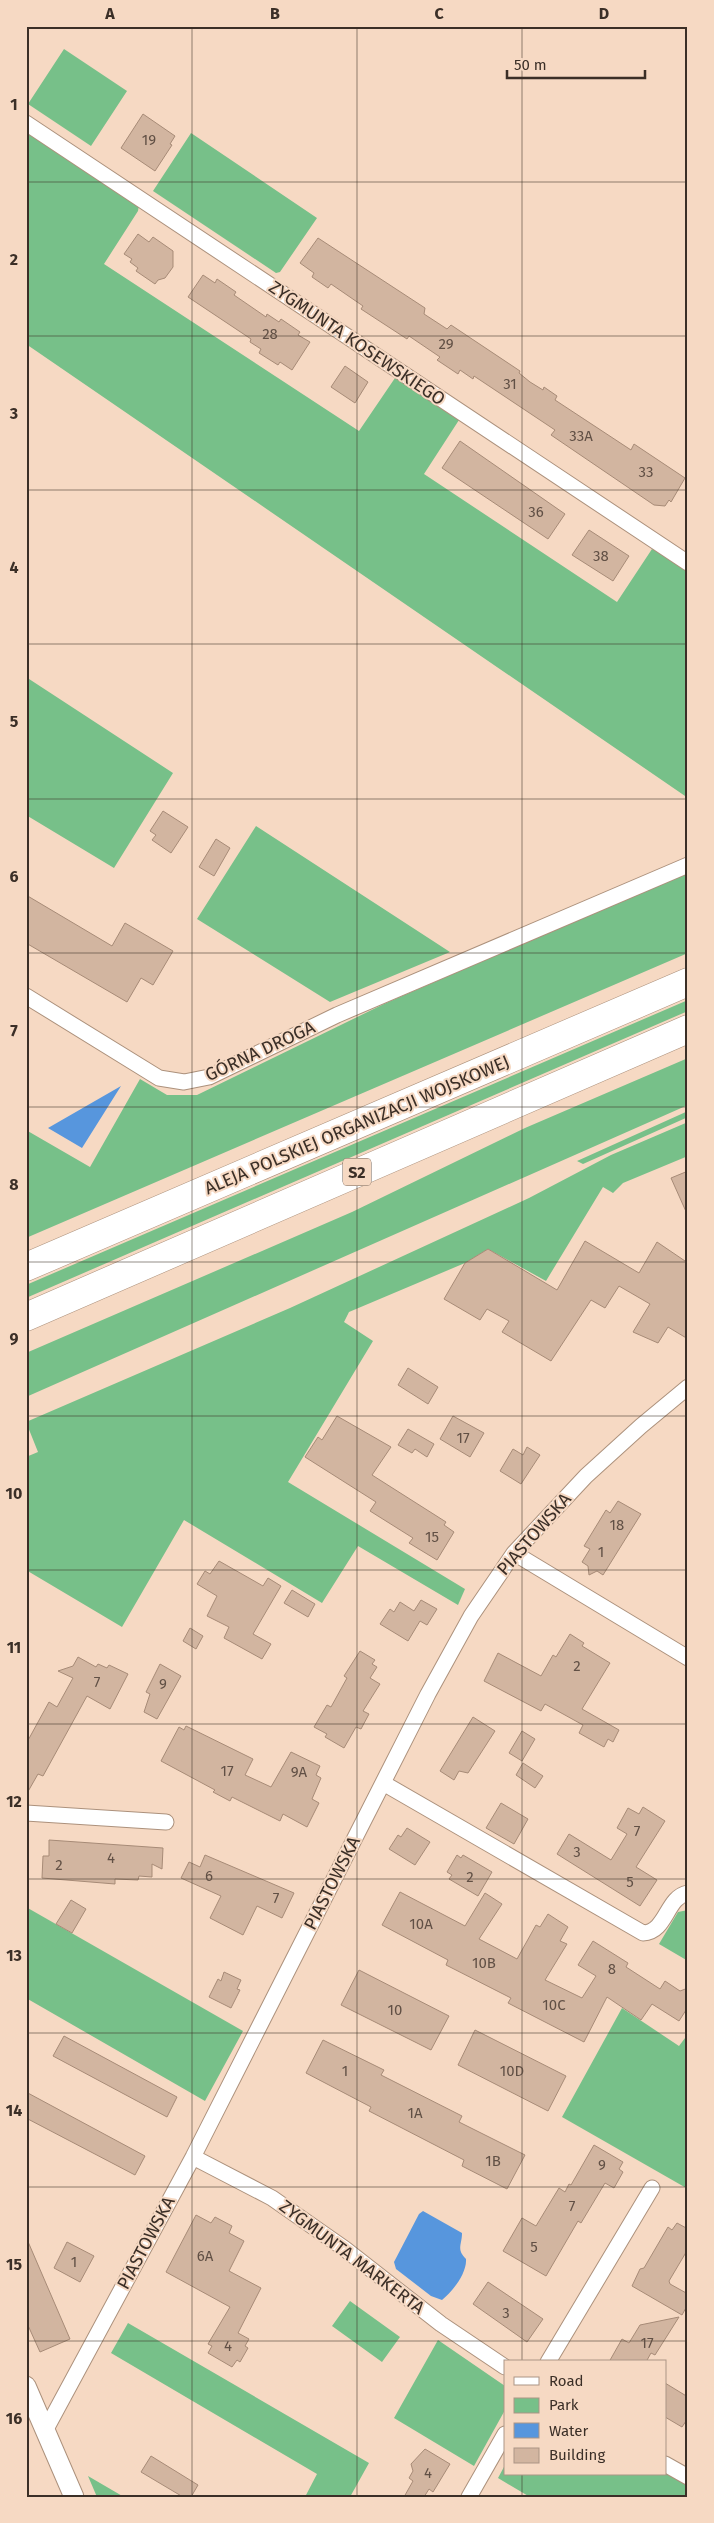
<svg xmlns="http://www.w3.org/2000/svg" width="714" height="2523" font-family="'Fira Sans',sans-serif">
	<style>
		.green { fill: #77c089 }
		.water { fill: #5796dd }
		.building { fill: #d2b5a0; stroke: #a78b77 }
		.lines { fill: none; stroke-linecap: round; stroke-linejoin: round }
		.minor-casing { stroke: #ac917c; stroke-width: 17 }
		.tertiary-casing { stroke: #ac917c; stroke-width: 21 }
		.motorway-casing { stroke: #ac917c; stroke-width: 29 }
		.minor { stroke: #fff; stroke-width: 15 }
		.tertiary { stroke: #fff; stroke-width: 19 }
		.motorway { stroke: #fff; stroke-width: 28 }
		.grid { fill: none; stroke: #3b2f27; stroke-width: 1; stroke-opacity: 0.55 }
		.labels { text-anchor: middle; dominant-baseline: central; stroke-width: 4; stroke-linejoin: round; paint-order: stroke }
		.number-label { font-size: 15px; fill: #615045 }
		.shield { fill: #f6d9c3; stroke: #736256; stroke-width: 1 }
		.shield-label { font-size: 16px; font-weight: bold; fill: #3b2f27 }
		.street-label { font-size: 18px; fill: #3b2f27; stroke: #f6d9c3 }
		.neatline { fill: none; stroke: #3b2f27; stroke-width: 2 }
		.grid-label { font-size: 16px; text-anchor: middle; font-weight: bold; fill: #3b2f27 }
	</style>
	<rect width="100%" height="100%" fill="#f6d9c3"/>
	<path class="green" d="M64,49L127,91L91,146L28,104Z
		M26,131L139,205L138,211L104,264L359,431L395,378L459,420L424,474L617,602L652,549L673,558L688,569V798L26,344Z
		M191,133L317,218L280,272L276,273L153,191Z
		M26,677L173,773L114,868L26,815Z
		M256,826L450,952L330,1002L197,919Z
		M688,872V953L26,1238V1130L90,1167L140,1079L167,1095H197L386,1003Z
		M688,1000V1011L26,1298V1285Z
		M688,1058V1105L26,1397V1353L352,1212L525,1128Z
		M688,1111V1117L583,1164L577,1161Z
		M688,1122V1156L623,1183L613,1193L603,1187L546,1281L488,1249L465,1263L349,1312L344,1322L373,1341L288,1482L465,1589L458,1605L358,1546L322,1603L184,1520L122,1627L26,1570V1457L38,1452L26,1422L290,1308L529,1198L611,1155Z
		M26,1907L243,2031L205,2101L26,1998Z
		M688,1910V1961L659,1944L678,1912Z
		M622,2008L679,2046L688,2034V2189L562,2117Z
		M350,2301L400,2337L382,2362L332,2326Z
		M128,2323L369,2463L350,2497H305L317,2474L111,2353Z
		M438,2340L505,2386V2410L474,2466L394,2418Z
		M505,2465V2474H665V2469L688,2483V2497H530L498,2478Z
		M88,2476L124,2497H97Z"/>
	<path class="water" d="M121,1086L82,1148L48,1128Z
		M423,2211L462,2233C462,2245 456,2249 466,2259C467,2273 453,2291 442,2300L431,2296L396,2269L394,2262L419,2214Z"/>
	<path class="building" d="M143,114L175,136L170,144L172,145L155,171L121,148Z
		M138,234L149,242L153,237L173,251V267L165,278L158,280L155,284L136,271L138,268L130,262L132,259L124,254Z
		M318,238L425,308L424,314L447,329L451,325L520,371L519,373L530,382L543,390L544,387L557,396L555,400L631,450L634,444L685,478L671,502L669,500L665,506L654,505L551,435L555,430L474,376L473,379L460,370L458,374L437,360L440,357L409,336L407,339L361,309L363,306L331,284L328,288L312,277L314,273L300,263Z
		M203,275L215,283L217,279L236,292L234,295L266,317L267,314L279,322L281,319L300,332L298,335L310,342L292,370L280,362L278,365L259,353L261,349L250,342L251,339L188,297Z
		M345,366L368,382L355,403L331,387Z
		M460,441L565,514L548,539L442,468Z
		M589,530L629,556L613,581L572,555Z
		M163,811L188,827L171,853L152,840L156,835L150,831Z
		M216,839L230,848L214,876L199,867Z
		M26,895L112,946L125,923L173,951L153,985L141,978L127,1002L26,943Z
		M688,1171V1216L671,1178Z
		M585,1241L639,1273L657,1242L688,1263V1339L668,1327L658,1343L633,1332L650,1304L619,1286L605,1308L591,1300L551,1361L502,1332L509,1321L487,1309L480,1320L444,1299L465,1263L488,1249L557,1290Z
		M408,1368L438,1387L428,1404L398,1385Z
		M337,1416L391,1447L372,1475L446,1522L444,1525L454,1532L437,1560L409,1543L413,1538L370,1511L376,1502L305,1457L318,1437L322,1440Z
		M453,1416L484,1433L470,1457L440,1439Z
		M408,1429L434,1444L427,1457L415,1449L412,1453L398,1445Z
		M527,1447L540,1455L521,1484L500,1471L513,1449L523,1455Z
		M618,1501L641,1514L603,1575L597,1571L589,1575L588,1566L582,1562L590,1549L584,1546L606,1510L610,1513Z
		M219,1561L263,1586L268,1578L281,1586L253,1634L271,1644L262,1659L224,1638L229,1627L207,1616L217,1596L197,1584L205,1571L210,1574Z
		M292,1590L315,1604L308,1617L284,1603Z
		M421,1600L437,1609L427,1625L420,1621L408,1641L380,1624L390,1609L394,1612L400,1602L414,1611Z
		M190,1628L203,1636L196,1649L183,1641Z
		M570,1634L584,1643L582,1646L610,1663L582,1709L619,1730L613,1742L608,1739L604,1747L579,1733L583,1725L545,1704L541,1711L484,1681L498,1653L541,1676L553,1655L556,1657Z
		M360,1651L375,1660L372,1664L377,1667L370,1678L380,1684L363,1711L369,1714L361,1729L356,1727L344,1748L325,1737L327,1734L314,1727L327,1705L331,1707L347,1678L344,1676Z
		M78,1657L96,1667L98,1664L107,1668L109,1665L128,1674L110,1709L87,1696L43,1776L38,1774L26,1795V1744L49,1702L57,1707L73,1678L58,1671L73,1666Z
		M160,1664L181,1676L157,1719L144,1712L150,1694L146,1692Z
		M473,1717L495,1731L468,1773L459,1771L454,1780L440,1771Z
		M186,1726L253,1759L245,1775L271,1787L291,1752L320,1766L316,1775L321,1778L312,1799L319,1803L307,1827L283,1814L280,1821L232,1797L230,1801L213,1792L215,1790L161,1761L179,1727L184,1730Z
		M522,1731L535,1739L522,1761L509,1753Z
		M523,1763L543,1776L535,1788L516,1775Z
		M501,1803L528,1819L514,1844L486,1828Z
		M643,1807L665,1821L636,1867L657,1880L640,1906L557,1854L569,1834L611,1860L627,1834L617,1828L628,1808L639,1814Z
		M407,1828L430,1842L415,1865L389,1849L398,1835L401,1837Z
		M49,1840L163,1848L162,1869L152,1864V1877L139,1876L138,1880L115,1879V1884L42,1878L43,1856H49Z
		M205,1855L294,1893L282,1918L257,1906L243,1935L210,1918L221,1896L181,1878L189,1862L200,1867Z
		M457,1855L461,1858L463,1855L492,1872L478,1896L449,1879L452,1875L447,1872Z
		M400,1892L465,1926L485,1893L502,1904L479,1939L517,1959L536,1925L540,1927L548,1914L568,1927L560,1941L567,1944L545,1980L582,1998L596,1976L578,1965L593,1941L628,1963L626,1967L660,1989L665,1981L680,1991L688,1988V2007L679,2021L652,2004L641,2020L607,1997L584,2042L508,2003L511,1998L446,1965L448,1960L382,1925Z
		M71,1900L86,1909L72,1933L56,1924Z
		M359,1970L449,2016L431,2050L341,2005Z
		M224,1972L241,1980L237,1989L240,1990L231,2008L209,1997L218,1979L221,1981Z
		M475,2030L566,2076L548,2111L458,2065Z
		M64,2036L177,2097L167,2117L53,2056Z
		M323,2040L384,2070L381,2075L462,2116L459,2122L525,2155L507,2189L462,2166L464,2160L369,2111L371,2107L306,2073Z
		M26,2092L145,2156L135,2175L26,2118Z
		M594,2145L623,2162L619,2169L623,2172L614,2188L605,2183L581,2223L578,2221L546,2276L503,2251L522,2218L536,2226L559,2188L565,2192L569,2184L571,2185Z
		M196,2215L211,2223L215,2217L232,2226L229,2233L244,2241L229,2271L261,2288L238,2333L249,2339L245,2346L248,2348L240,2362L237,2360L232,2367L208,2353L212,2346L208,2344L230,2307L166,2272Z
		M677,2223L688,2229V2249L669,2281L670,2284L688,2294V2304L682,2315L632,2286L640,2269L644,2268L668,2227L672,2230Z
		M26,2237L70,2339L40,2352L26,2321Z
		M67,2242L94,2256L80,2282L54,2268Z
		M488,2282L543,2319L527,2342L473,2304Z
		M679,2317L655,2355L651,2353L646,2362H609L622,2339L629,2343L640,2325Z
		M665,2383L688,2397V2418L682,2427L665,2417Z
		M425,2449L450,2464L433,2492L429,2489L424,2497H404L413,2481L409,2478L413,2471L411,2464Z
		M151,2456L198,2485L191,2497H183L141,2472Z"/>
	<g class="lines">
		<defs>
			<path id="minor" d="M26,123L688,563
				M26,996L159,1078L184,1082L209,1077L337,1015L688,865
				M514,1553L688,1658
				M383,1783L643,1933C667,1932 666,1897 688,1893
				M26,1813L166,1822
				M193,2157L272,2198L345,2249L441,2324L505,2367
				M548,2362L652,2188
				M45,2431L193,2157L428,1694L471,1616L514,1553L586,1476L641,1426L688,1387
				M665,2464L688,2477
				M469,2497L505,2434"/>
			<path id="tertiary" d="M26,2386L74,2497"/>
			<path id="motorway" d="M26,1267L688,982
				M26,1317L688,1029"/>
		</defs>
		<use href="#minor" class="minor-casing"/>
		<use href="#tertiary" class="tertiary-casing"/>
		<use href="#motorway" class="motorway-casing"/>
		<use href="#minor" class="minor"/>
		<use href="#tertiary" class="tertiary"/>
		<use href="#motorway" class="motorway"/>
	</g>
	<path class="grid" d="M192,26V2497M357,26V2497M522,26V2362M26,182H688M26,336H688M26,490H688M26,644H688M26,799H688M26,953H688M26,1107H688M26,1262H688M26,1416H688M26,1570H688M26,1724H688M26,1879H688M26,2033H688M26,2187H688M26,2341H688M522,2474V2497"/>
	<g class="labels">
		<g class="number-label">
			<text x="149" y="140">19</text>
			<text x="270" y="334">28</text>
			<text x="446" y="344">29</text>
			<text x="510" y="384">31</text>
			<text x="581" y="436">33A</text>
			<text x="646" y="472">33</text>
			<text x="536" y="512">36</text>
			<text x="601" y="556">38</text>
			<text x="463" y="1438">17</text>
			<text x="617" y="1525">18</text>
			<text x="432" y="1537">15</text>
			<text x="601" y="1552">1</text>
			<text x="577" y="1666">2</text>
			<text x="97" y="1682">7</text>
			<text x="163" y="1684">9</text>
			<text x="227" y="1771">17</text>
			<text x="299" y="1772">9A</text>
			<text x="637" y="1831">7</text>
			<text x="577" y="1852">3</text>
			<text x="111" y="1858">4</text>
			<text x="59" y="1865">2</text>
			<text x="209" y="1876">6</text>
			<text x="470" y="1877">2</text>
			<text x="630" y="1882">5</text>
			<text x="276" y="1898">7</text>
			<text x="421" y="1924">10A</text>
			<text x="484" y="1963">10B</text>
			<text x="612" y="1969">8</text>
			<text x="554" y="2005">10C</text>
			<text x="395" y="2010">10</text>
			<text x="345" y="2071">1</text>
			<text x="512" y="2071">10D</text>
			<text x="415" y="2113">1A</text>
			<text x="493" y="2161">1B</text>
			<text x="602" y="2165">9</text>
			<text x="572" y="2206">7</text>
			<text x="534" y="2247">5</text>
			<text x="205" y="2256">6A</text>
			<text x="74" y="2262">1</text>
			<text x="506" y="2313">3</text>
			<text x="647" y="2343">17</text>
			<text x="228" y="2346">4</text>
			<text x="428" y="2473">4</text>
		</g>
		<rect class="shield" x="343" y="1158.5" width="28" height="27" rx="4"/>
		<g class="shield-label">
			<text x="357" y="1172">S2</text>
		</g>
		<g class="street-label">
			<text transform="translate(357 343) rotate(34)">ZYGMUNTA KOSEWSKIEGO</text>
			<text transform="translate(260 1051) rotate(-25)">GÓRNA DROGA</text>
			<text transform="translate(357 1125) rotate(-23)">ALEJA POLSKIEJ ORGANIZACJI WOJSKOWEJ</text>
			<text transform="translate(534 1534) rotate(-49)">PIASTOWSKA</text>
			<text transform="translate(332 1883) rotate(-63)">PIASTOWSKA</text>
			<text transform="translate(146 2243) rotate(-62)">PIASTOWSKA</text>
			<text transform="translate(352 2257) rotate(37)">ZYGMUNTA MARKERTA</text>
		</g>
	</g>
	<rect width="714" height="2523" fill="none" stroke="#f6d9c3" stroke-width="55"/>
	<rect x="504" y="2360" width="162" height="115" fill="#f6d9c3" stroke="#ab9585"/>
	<rect x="514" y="2377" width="25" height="8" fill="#ffffff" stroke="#ab9585"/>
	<text x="549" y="2386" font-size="15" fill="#3b2f27">Road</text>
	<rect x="514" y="2398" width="25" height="15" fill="#77c089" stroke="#ab9585"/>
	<text x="549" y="2410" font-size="15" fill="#3b2f27">Park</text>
	<rect x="514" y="2423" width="25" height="15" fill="#5796dd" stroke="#ab9585"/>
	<text x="549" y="2436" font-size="15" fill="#3b2f27">Water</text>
	<rect x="514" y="2448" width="25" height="15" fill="#d2b5a0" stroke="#ab9585"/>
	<text x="549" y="2460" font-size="15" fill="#3b2f27">Building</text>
	<path d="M507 70v8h138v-8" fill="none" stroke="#3b2f27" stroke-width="2.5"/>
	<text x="514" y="70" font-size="15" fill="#3b2f27" stroke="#f6d9c3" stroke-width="4" paint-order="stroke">50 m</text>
	<rect x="28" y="28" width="658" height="2468" class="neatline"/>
	<g class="grid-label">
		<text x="110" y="19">A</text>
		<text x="275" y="19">B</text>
		<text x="439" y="19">C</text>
		<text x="604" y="19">D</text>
		<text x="14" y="110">1</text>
		<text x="14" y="265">2</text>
		<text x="14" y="419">3</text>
		<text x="14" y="573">4</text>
		<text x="14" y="727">5</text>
		<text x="14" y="882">6</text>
		<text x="14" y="1036">7</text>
		<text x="14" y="1190">8</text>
		<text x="14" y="1344">9</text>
		<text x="14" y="1499">10</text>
		<text x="14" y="1653">11</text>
		<text x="14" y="1807">12</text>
		<text x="14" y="1961">13</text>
		<text x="14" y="2116">14</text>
		<text x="14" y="2270">15</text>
		<text x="14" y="2424">16</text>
	</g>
</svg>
